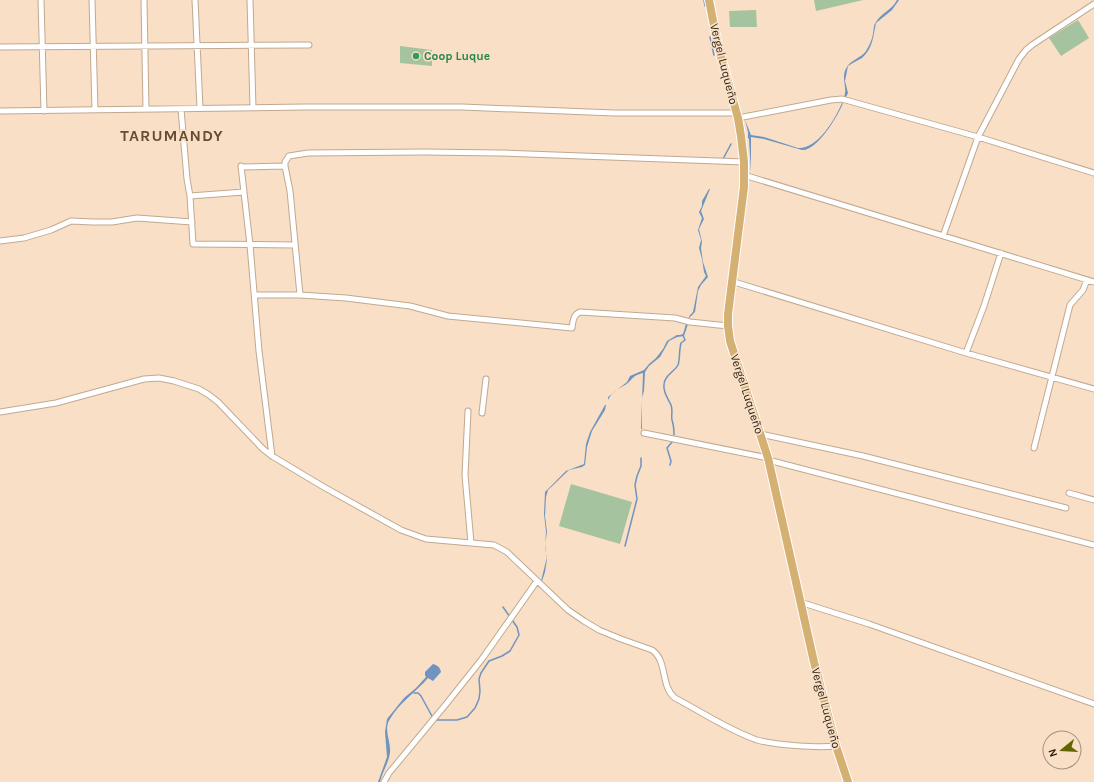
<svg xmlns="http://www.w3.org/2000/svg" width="1094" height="782" font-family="Karla,sans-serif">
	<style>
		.green { fill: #a5c39e }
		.water { fill: #6f94bf }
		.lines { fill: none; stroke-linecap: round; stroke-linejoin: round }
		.stream { stroke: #6f94bf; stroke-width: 1.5 }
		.street-casing { stroke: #c1a990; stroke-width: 7 }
		.primary-casing { stroke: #fff; stroke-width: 10 }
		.street { stroke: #fff; stroke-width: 5 }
		.primary { stroke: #d4b072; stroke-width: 8 }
		.leisure-dot { fill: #2e9e5b; stroke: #f8dfc5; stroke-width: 1.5 }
		.labels { text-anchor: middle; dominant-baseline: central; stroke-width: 3.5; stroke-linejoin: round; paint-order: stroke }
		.leisure-label { font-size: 12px; font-weight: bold; fill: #27864d; stroke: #f8dfc5; text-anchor: start }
		.street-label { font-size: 12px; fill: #261d13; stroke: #f8dfc5 }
		.district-label { font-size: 16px; font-weight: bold; letter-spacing: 1px; fill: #624e36; stroke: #f8dfc5 }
	</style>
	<rect width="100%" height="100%" fill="#f8dfc5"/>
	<path class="green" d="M814,0H863L816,11Z
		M756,10L757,27H730L729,11Z
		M1078,20L1089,38L1061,56L1049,38Z
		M400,46L432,50V66L400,63Z
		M571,484L632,502L620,544L559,526Z"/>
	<path class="water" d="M897,0H899L892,10L876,23C873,37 873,48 862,58C857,61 852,63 848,66L845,81L848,93L846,97H844C848,87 840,77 847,67C851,60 861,58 866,51C869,46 872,40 873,34C874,30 873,26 876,22C881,13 892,10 897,0Z
		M842,103H843C838,116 817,151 802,150L764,139L751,137V172L749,139L748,138V132L745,120L751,135L764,137L798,148C818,149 835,119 842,103Z
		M709,189H710L701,211L704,219L699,229L702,242L701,248L703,262L708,277L701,285L698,291L695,312L688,319L690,315L693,312L698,287L706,276L704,272L702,259L699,248L701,240L698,230L702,218L699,212L702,206V201Z
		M686,324H688L684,336L677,337L669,341L660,357L649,366L645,372L644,391L642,398V429H641L643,373C631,376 634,379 625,385C618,389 612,392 608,400V397L627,382L630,376L644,370L649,364L656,358L663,349L667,341L677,335H680L683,334Z
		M605,405H606L605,410L592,431L587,447L585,465L582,467L569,470L548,490L546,497L545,516L547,532L545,545L547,559L545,572L542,581H541L547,557L545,548L546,532L544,514L545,492L566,471L584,464L586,444L590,432Z
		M433,664C437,665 440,667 441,672L433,681L428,678C416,692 399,703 390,719C383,729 391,741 390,752C389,763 382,772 380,782H378L387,757L385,732L387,719L404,698L416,688L426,677L425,675V672Z"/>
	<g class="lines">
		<path class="stream" d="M704,0L705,6
			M710,37L714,55
			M723,159L731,144
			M674,435C674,429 674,426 672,420C671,416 673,410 671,405C668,398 663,393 664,385C664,376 674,372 678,365C680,360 679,350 681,343L685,340L683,335
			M670,465L671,461L667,448L672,442
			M625,546L637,499L635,485L637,476L641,466V458
			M503,607L510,617
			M414,693H418L421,696L433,718L437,720H457L467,717L475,708L479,699L480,691L479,679L481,673L489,661L502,656L510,651L519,635L517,627L512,620"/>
		<defs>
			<path id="street" d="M41,0L44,111
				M92,0L95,110
				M144,0L146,109
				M195,0L200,108
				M250,0L253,108
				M0,47L309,45
				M181,109L187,179L190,196L193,244L295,245
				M0,111L305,107H462L614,113H736
				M738,118L831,100L842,99L978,137L1094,173
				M241,166L250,245L259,351L272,456
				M241,167L285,166
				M744,175L1094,282
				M190,196L244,192
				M943,236L978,137L1019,59L1026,50L1032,45L1094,4
				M0,241L24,238L51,230L71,221L93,222H112L137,218L192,222
				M731,281L966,353L1094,389
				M255,295H300L346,298L410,306L448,316L572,328C573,321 573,315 580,312L675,318L690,322L728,326
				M300,295L290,191L285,166V162L289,156L308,153L424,152L500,153L744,162
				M966,353L984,306L1001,253
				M468,411L465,475L471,543
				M0,412L56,403L144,379L159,378L174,381L199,389L209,395L218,402L263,449L272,456L322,486L401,530L426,539L494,545L507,552L568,610L584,621L599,630L621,639L652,650C668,661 660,686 675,698C702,712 728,730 757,740C775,745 817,748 836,746
				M482,413L486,379
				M644,433L768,458L772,461L1094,545
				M760,434L863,456L1066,508
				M1034,448L1070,305L1083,290L1087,280
				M1069,493L1094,500
				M800,602L869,624L1094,704
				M384,782L389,773L447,703L482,659L537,581"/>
			<path id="primary" d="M709,0L718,46L738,118L741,136L744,162V187L728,314V326L730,341L768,458L814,662L836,746L848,782"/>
		</defs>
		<use href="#street" class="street-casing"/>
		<use href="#primary" class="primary-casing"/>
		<use href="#street" class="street"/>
		<use href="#primary" class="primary"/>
	</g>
	<circle class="leisure-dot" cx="416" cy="56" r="4"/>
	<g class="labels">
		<g class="leisure-label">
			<text x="424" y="56">Coop Luque</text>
		</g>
		<g class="street-label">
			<text transform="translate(724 64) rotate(76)">Vergel Luqueño</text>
			<text transform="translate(747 394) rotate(72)">Vergel Luqueño</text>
			<text transform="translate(826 708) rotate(75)">Vergel Luqueño</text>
		</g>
		<g class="district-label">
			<text x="172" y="135">TARUMANDY</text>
		</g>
	</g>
	<g transform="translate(1062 750) rotate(252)"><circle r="19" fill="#f8dfc5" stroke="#a4917e"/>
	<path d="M0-3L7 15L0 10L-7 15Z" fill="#606603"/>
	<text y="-6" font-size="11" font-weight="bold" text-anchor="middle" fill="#261d13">N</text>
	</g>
</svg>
